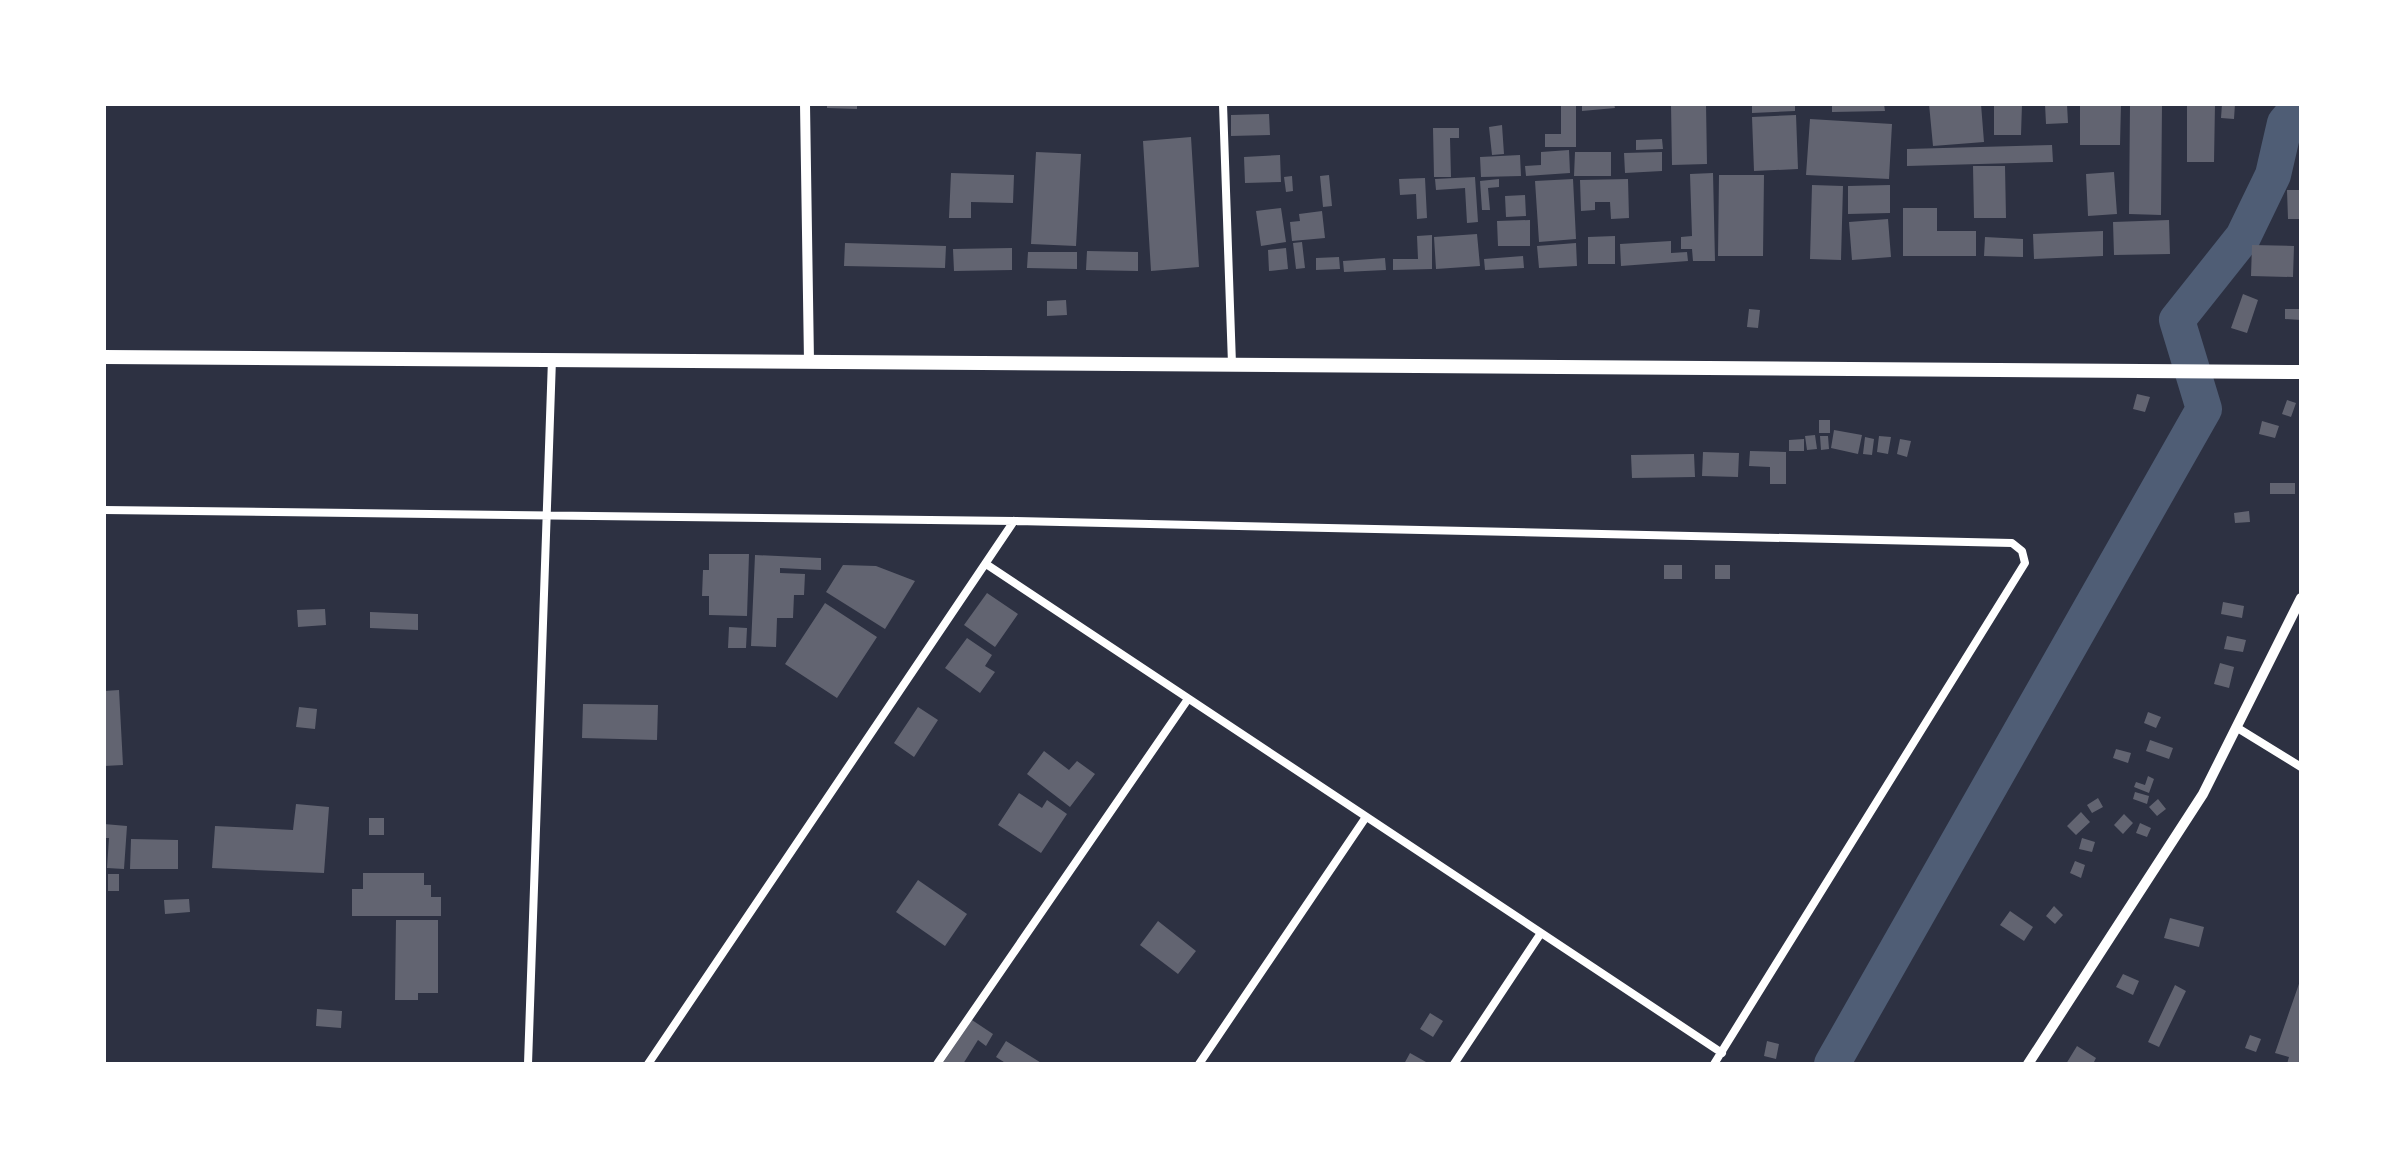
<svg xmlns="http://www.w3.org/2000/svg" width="2405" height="1168" font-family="'Nunito Sans',sans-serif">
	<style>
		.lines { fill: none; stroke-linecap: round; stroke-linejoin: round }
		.river { stroke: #4f5d75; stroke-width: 36 }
		.building { fill: #626471 }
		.minor { stroke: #fff; stroke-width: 8 }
		.tertiary { stroke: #fff; stroke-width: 10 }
		.trunk { stroke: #fff; stroke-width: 14 }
	</style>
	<rect width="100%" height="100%" fill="#2d3142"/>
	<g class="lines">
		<path class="river" d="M1832,1064L2204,409L2177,320L2243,237L2273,175L2285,123L2301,104"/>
	</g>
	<path class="building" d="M827,104H857V109L827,108Z
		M1561,104H1576V147H1545V134H1561Z
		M1582,104H1614L1615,108L1582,111Z
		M1671,104H1706L1707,164L1672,165Z
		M1752,104H1795V111L1752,113Z
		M1832,104H1884L1885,111L1832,112Z
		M1929,104H1981L1984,142L1933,146Z
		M1994,104H2022L2021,135H1994Z
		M2045,104H2067L2068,123L2046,124Z
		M2080,104H2121L2120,145H2080Z
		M2130,104H2162L2161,215L2129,214Z
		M2187,104H2215L2214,162H2187Z
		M2222,104H2235L2234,119L2221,118Z
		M1269,114L1270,135L1231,136V115Z
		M1796,115L1798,169L1754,171L1752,117Z
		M1810,119L1892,124L1889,179L1806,175Z
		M1502,125L1504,154L1492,155L1489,127Z
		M1433,128H1459V138H1450L1451,177H1434Z
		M1191,137L1199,267L1151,271L1143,141Z
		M1662,139L1663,149L1636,150V140Z
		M2052,145L2053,162L1907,166V149Z
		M1569,150L1570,173L1526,176L1525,166L1541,165V152Z
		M1036,152L1081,154L1076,246L1031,244Z
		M1575,152H1611V176H1574Z
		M1662,152V171L1625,173L1624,153Z
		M1280,155L1281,182L1245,183L1244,157Z
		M1520,155L1521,176L1481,177L1480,157Z
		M1973,166H2005L2006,218H1974Z
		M2114,172L2117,214L2088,216L2086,174Z
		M951,173L1014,175L1013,203L971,202V218H949Z
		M1713,173L1715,261H1693L1692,249H1681V237L1692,236L1690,174Z
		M1329,175L1332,206L1323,207L1320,176Z
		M1719,175H1764L1763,256H1718Z
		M1292,176L1293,191L1286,192L1284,177Z
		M1475,177L1478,222L1467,223L1465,188L1436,190L1435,179Z
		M1425,178L1427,218L1417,219L1416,194L1400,195L1399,179Z
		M1499,179V187L1488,188L1490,210H1482L1480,181Z
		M1573,179L1576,239L1539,242L1535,181Z
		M1628,179L1629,218L1611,219L1610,202H1595V210L1581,211L1580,180Z
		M1812,185L1843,186L1841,260L1810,259Z
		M1890,185V213L1848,214V186Z
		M2287,190H2301V219H2288Z
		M1525,195L1526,216L1506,217L1505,196Z
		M1281,208L1286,242L1261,246L1256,211Z
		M1903,208H1937V231H1976V256H1903Z
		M1322,211L1325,238L1292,241L1290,222L1300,221L1299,214Z
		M1888,219L1891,257L1852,260L1849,222Z
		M1530,220V246H1498L1497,221Z
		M2169,220L2170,254L2114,255L2113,222Z
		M2103,231V256L2034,259L2033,234Z
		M1477,234L1480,266L1436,269L1434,237Z
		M1432,235V269L1393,270V259H1418L1417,236Z
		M1615,236V264H1588V237Z
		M1985,237L2023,239V257L1984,256Z
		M1671,241V253L1687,252L1688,261L1621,266L1620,244Z
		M1302,242L1305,268L1296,269L1293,243Z
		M845,243L946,246L945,268L844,266Z
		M1576,243L1577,266L1539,268L1537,246Z
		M2252,245L2294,246L2293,277L2251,276Z
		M1012,248V270L954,271L953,249Z
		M1286,248L1288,269L1269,271L1268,250Z
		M1087,251L1138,252V271L1086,270Z
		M1028,252H1077V269L1027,268Z
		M1523,256L1524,268L1485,270L1484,259Z
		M1339,257L1340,269L1316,270V258Z
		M1385,258L1386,270L1344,272L1343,261Z
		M2243,294L2258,300L2247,333L2231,328Z
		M1066,300L1067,315L1047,316V301Z
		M1749,309L1760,310L1758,328L1747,327Z
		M2285,309H2301V320L2285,319Z
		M2137,394L2150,397L2145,412L2133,409Z
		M2287,400L2296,403L2291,417L2282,414Z
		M1819,420H1830V433H1819Z
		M2262,421L2279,426L2275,438L2259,434Z
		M1834,430L1862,435L1858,454L1831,448Z
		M1815,435L1817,449L1807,450L1805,436Z
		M1820,436H1828L1829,449L1821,450Z
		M1879,436L1891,437L1888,454L1877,452Z
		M1865,437L1874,439L1872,455L1863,454Z
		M1804,439V451H1789V440Z
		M1900,439L1911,441L1907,457L1897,454Z
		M1750,451L1786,452V484H1770V467L1749,466Z
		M1703,452L1739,453L1738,477L1702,476Z
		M1694,454L1695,477L1632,478L1631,455Z
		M2270,483H2295V494H2270Z
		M2249,511L2250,522L2235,523L2234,513Z
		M709,554H749L747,616L709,615V596H702L703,570H709Z
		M755,555L821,558V570L780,568V573L805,574L804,595H794L793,618H777L776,647L751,646Z
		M843,565L876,566L915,581L885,629L826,592Z
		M1664,565H1682V579H1664Z
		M1715,565H1730V579H1715Z
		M987,593L1018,614L995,647L964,625Z
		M2223,602L2244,606L2242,618L2221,614Z
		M825,603L877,637L837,698L785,664Z
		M325,609L326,625L298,627L297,610Z
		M370,612L418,614V630L370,628Z
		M729,627L747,628L746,648H728Z
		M2227,636L2246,640L2243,652L2224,649Z
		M967,638L992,655L985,666L995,672L980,693L945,668Z
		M2220,663L2234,667L2229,688L2214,684Z
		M119,690L123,765L104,766V691Z
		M583,704L658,705L657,740L582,738Z
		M299,707L317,709L315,729L296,727Z
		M918,707L938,720L914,757L894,743Z
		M2148,712L2161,717L2156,728L2144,723Z
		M2150,740L2173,748L2169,759L2146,751Z
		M2116,749L2131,753L2128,763L2113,758Z
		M1044,751L1069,770L1077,761L1095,774L1070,807L1027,774Z
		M2148,776L2154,779L2149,793L2134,787L2136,782L2145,785Z
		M2135,792L2149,796L2147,804L2133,799Z
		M1019,793L1042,808L1047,800L1067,814L1041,853L998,825Z
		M2098,798L2103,807L2092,813L2087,805Z
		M2158,799L2166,809L2157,816L2149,807Z
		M296,804L329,807L324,873L212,868L215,826L293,830Z
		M2081,812L2090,822L2076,835L2067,826Z
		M2124,814L2133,823L2123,834L2114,825Z
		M369,818H384V835H369Z
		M2140,823L2151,828L2147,837L2136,833Z
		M104,824L127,826L124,869L107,868L109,838H104Z
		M2082,838L2095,842L2092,852L2079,849Z
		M131,839L178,840V869H130Z
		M2075,861L2085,865L2081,878L2070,873Z
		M363,873H424V885H431V897H441V916H352V889H363Z
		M108,874H119V891H108Z
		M918,880L967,914L945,946L896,912Z
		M189,899L190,912L165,914L164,900Z
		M2054,906L2063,915L2055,924L2046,916Z
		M2010,911L2033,927L2024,941L2000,925Z
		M2170,918L2204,927L2199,947L2164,938Z
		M396,920H438V993H418V1000H395Z
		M1158,921L1196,951L1178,974L1140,945Z
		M2123,974L2139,981L2133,995L2116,987Z
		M2301,978V1064H2287L2289,1057L2275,1053Z
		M2175,985L2186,991L2159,1047L2148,1042Z
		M317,1009L342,1011L341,1028L316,1026Z
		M1430,1013L1443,1021L1433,1037L1420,1029Z
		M972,1020L993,1034L986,1046L978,1040L963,1064H942Z
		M2250,1035L2261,1039L2256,1052L2245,1048Z
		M1006,1041L1043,1064H1007L996,1057Z
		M1767,1041L1779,1044L1776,1059L1764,1056Z
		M2077,1046L2096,1058L2093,1064H2066Z
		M1410,1053L1426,1062L1425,1064H1404Z"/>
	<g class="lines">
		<path class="minor" d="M1223,104L1232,364
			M104,510L1014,521L2012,543L2022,551L2025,563L1714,1064
			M986,564L1722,1053
			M2236,727L2301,767
			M528,1064L552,359
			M648,1064L1014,521
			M937,1064L1188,699
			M1199,1064L1366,817
			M1454,1064L1541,933"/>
		<path class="tertiary" d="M805,104L809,361
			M2028,1064L2203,794L2301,598"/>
		<path class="trunk" d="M104,357L2301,372"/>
	</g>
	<rect width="2405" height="1168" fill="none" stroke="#ffffff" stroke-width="212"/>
</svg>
